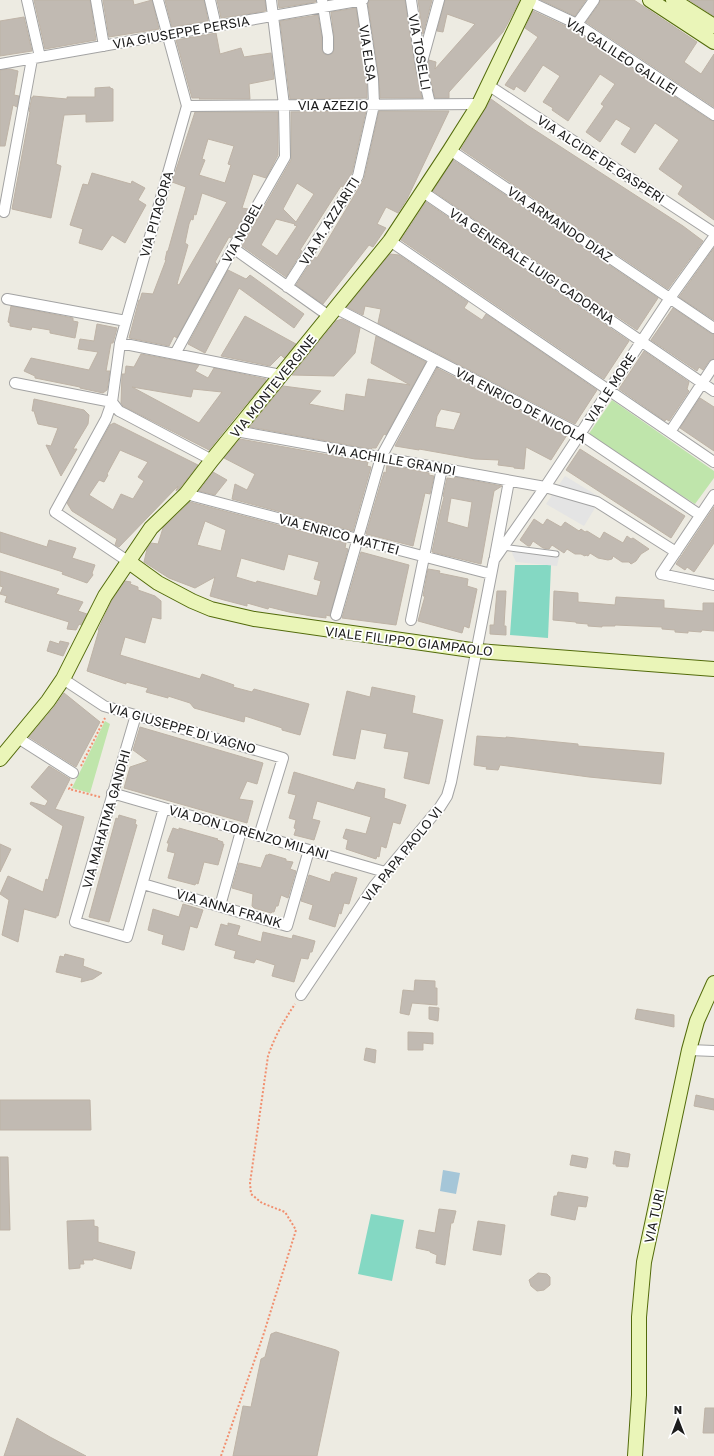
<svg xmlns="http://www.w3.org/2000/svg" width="714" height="1456" font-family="'Golos Text',sans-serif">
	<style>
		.grass { fill: #bfe5ab }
		.pitch { fill: #84d8c3 }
		.parking { fill: #e4e4e4 }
		.water { fill: #a5c6d8 }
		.building { fill: #c1bab2; stroke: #beb3a6; fill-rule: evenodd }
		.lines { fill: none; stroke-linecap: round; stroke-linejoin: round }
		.lane-casing { stroke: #a3a3a3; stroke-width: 7 }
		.street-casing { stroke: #a3a3a3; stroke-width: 12 }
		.secondary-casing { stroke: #536b0b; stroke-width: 16 }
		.path { stroke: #f18f6f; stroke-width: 2; stroke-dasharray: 2 2; stroke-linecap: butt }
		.lane { stroke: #fff; stroke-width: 5 }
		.street { stroke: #fff; stroke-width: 10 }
		.secondary { stroke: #eaf5b8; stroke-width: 14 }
		.labels { text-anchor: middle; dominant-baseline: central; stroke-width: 3.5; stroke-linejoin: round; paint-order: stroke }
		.street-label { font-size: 13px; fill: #1c1c1c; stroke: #fff }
	</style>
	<rect width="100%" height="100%" fill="#edebe2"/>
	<path class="grass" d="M612,400L714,471V478L695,504L588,435Z
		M105,721L110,724L90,793L72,788Z"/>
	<path class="pitch" d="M515,565H551L548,638L510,635Z
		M371,1214L404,1220L392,1281L358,1274Z"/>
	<path class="parking" d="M565,476L601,498L584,526L546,504Z
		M516,546L560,552L557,566L516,562L512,553Z"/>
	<path class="water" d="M443,1170L460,1173L456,1194L440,1191Z"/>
	<path class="building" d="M34,0H90L96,40L45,49Z
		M103,0H133L134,5L152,0L159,29L109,37Z
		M165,0H204L208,21L172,27Z
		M217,0H265L266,11L221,18Z
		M278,0H316V2L279,8Z
		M369,0H405L415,67L422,98H380L379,78L368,4Z
		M418,0H432L423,34Z
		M445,0H520L503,32L449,92V98H435L427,65L429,60L436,62L435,69L475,24L447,14L443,32L437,31Z
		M541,0H586L575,16Z
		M600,0H634L697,42L684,62L701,74L714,54V107L586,22L599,4Z
		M689,0H714V16Z
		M356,8L367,80V98L290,99L280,21L318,15L322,38V49L324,54L328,55L333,53L334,49V36L331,12Z
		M533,11L574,30L710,120L714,121V220L678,194L683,186L659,169L679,140L655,123L635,153L621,144L631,128L616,119L600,142L586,132L604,106L601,104L615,84L600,74L568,121L552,110L553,108L543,102L560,76L543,65L525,92L516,86L514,90L505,85L538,37L525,28Z
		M24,17L32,51L0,56V21Z
		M216,33L220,54L241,48L244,57L271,53L274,79L249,84L250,99H199L200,98H192L176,40Z
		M10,69L18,71L14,95L19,96L17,107L13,105L5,146H0V70Z
		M110,87V88L113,89V121L86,122V114L64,115L56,164L61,166L51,218L12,209L30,112L29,111L32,97L33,98V96L67,99V97H95V88Z
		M491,99L527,125L683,226L703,241L668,289L461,149Z
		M366,111L352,173L343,187L341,186L300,250L302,251L286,277L242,246L291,160V112ZM297,183L314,194L296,222L283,209ZM276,219L295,224L294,225L297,226L277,256L261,245Z
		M379,111H449L407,199L398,213L386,207L377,224L386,228L373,247L369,245L323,304L296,285L314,257L317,258L364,179Z
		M195,112H278V155L266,178L253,174L242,208L248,209L231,238L229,237L215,262L217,264L177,338L174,336L169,346L129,338L139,300H140L142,293L153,294L166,260H165L167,251H168L186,187L172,182ZM208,139L234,146L228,164L231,165L225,183L199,175L205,160L202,159ZM202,193L227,202L179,285L177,284L188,245L185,243L189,224L191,219L193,220L194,214L196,215Z
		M453,160L658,298L637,330L433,191Z
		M92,173L131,184L132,181L145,188L138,200L146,205L125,243L112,235L102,250L79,243L83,229L70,225L83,184L88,185Z
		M426,202L629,341L604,379L401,240Z
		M714,248V320L679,297Z
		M390,254L399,255L468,302L464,308L482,320L486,314L597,390L575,424L378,323L381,309L365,306L363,315L347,307Z
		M228,270L246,279L250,275L304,314L294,328L239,288L205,353L188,344Z
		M11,306L73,318V321L78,322L75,338L50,333V330L32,327L31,330L10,326V323L8,322Z
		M673,308L710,333L714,334V359L709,361L703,370L699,367L697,371L651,340Z
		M245,316L296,344L284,358L281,355L270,366L221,356Z
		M342,319L360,328L355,353L334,376L292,375L336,321Z
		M97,324L117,328L113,343H111L106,371H110L107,390L103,393L80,388V387L35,378V376L24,371L31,358L89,370L98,352L78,349L80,339L94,341Z
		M376,336L426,362L386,435L384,434L376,448H372L371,449L250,427L283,386L321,391L309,404L344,411L346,394L365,397L368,379L410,385L371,363Z
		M644,351L689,382L687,389L689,391L669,421L666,419L665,421L619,389Z
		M141,354L199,365L195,371L208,378L214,368L266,379V381L237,415L209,450L123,406L121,403L122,374H125L126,366L134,367ZM132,387L191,397L193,389L222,392L199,423Z
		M437,368L567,435L551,460L526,447L524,469L514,468V467L498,465L499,460L475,459L419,449V450L395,446ZM441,409L461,413L454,430L435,427L437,416Z
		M700,398L714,407V451L680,428Z
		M34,399L84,410L89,415L88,424L73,449H77L61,476L46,445L51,446L58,428L38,424L34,411H32Z
		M114,423L198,465L180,488L176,491L178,486L119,547L115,545L117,539L72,511L67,503L110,425ZM120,450L148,462L138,477L144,481L133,499L121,494L113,510L89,495L99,480L104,482L108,475L107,474Z
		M240,439L368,462L367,466L371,467L353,531L232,499L235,484L247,490L255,474L224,458Z
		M580,449L685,516L671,538L566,470Z
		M387,465L429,473V475L434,476L430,494L425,493L413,546L366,534L384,472L386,473Z
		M213,472L227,480L215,495L199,491Z
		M455,477L502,486L494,491L481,564L432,552L440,513L444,497L443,496L447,478L454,479ZM451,498L472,502L468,528L447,522Z
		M190,502L346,543L345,548L348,549L330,616L326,615V618L311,616L289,612L269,607L268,609L247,603V606L224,600L210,596L215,577L195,588L169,578L144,562L147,549L151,543L158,544L163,528ZM205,521L226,530L221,551L197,545ZM288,554L319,562L314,579L321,581L317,596L257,581L256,583L236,577L241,558L284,570Z
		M714,507V543L694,572L687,567L685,570L676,564Z
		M534,519L543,525L547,519L561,527L565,522L579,531L581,529L585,532L587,531L600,539L604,532L623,543L627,536L631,539L633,538L649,549L641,554L636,561L631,564L629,562H622L613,556L612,559L608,560L598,558L590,553L588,556L586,555L585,556L581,554H575L567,549L564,553L552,545L549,549L543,548L533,541L530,546H528L520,540Z
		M0,532L47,547L49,540L76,548L72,558L95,565L92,573L93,575L87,583L62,574L63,572L0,552Z
		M361,552L409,565L396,625L342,618Z
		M428,569L440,571L439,573L468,579L467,586L477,589L469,628L464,626L462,633L418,621L425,596H423Z
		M0,571L59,589L56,594L83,602L78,611L87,614L81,625L79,624L76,630L67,629L69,622L5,602L7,596L0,594L3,587L0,586Z
		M125,581L131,582L130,584L138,587V590L155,596L161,601V619L152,617L145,643L125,637L120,655L200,679L202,674L234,685L233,687L252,692L254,689L309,704L300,735L282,730V728L245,716L244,722L194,708L190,703L168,696V698L146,692L148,688L126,682V684L87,671L99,630H98L112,600Z
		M497,591H506L504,626H506V635L490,634V625H494Z
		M554,591L578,593V602L615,605L616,597L664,600V608L703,611V603H714V631L702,630L701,632L688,631V633L675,632V630L662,629V627L615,625V626H602V627L588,626V624L576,623V622L553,620Z
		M50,641L59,644L60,641L69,643L63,656L47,651Z
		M372,687L415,696L412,713L443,720L429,784L404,778L409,752L384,748L387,734L361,729L355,759L333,755L347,691L370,697Z
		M64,693L100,722L76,767L29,737L55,706Z
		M140,727L263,763L257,784L247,781L239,799L253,801L247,823L124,788L130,767L148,761L133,750Z
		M477,736L506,738V737L578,744V746L664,753L661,784L589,777L500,765L498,770L486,769L487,767L474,765Z
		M49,766L70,779L55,809L84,817L58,916H56V918L24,909L18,942L2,935L9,900L0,894L8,876L43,892L46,879L48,880L63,826L30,804L31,802L45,806L48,801L31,787Z
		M294,772L354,790L357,782L385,789L384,798L406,805L400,824L393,822L386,848L381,846L379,857L377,856L376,859L346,849L348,840L343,838L346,829L366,834L371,817L317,801L312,819L320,821L314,840L294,835L296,829L294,828L296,820L289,818L296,795L288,793Z
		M119,815L136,820L135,824L137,825L109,922L89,917L116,818L118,819Z
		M173,828L179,830V828L218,839L217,840L223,842L222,844H224L218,865L204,862L198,884L196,883L195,885L168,878L175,853L167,851L169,843H167Z
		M0,844L11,849L0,872Z
		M269,854L286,859V861L293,862L290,869L296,871L288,898L281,895L278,906H276L274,912H272L271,913L254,908L252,906L253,894L232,888L239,863L261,868L266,855H268Z
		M335,872L357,878L349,904L344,903L341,914L339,913L335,927L309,919L313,905L301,901L309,875L330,882L332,874H334Z
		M183,904L203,910L197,928L190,926L184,950H182L162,944L164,935L148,930L153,909L179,917Z
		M228,923L240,926L237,935L261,942L263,932L292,939L293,935L315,941L312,952H310L308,959L301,958L294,982L272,976L275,965L256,959L254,963L234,958L236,951L215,945L221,924L228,926Z
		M65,954L84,959L83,966L102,973L93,979L81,982L82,978L56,972L60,956L64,957Z
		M415,980L435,981V988H437V1005L412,1003L409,1015L400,1013L403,990L414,991Z
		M429,1007L439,1008L438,1021L429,1019Z
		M637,1009L674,1015V1027L635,1019Z
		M408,1032L433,1033V1044L423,1043V1050H408Z
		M366,1048L376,1050L375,1063L364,1060Z
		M696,1095L714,1099V1110L694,1106Z
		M0,1100H90L91,1130H0Z
		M615,1151L630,1154L628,1167L616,1166V1164H613Z
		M572,1155L588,1158L586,1168L570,1165Z
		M0,1157H8L10,1230H0Z
		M558,1192L588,1197L586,1207L578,1206L575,1220L551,1215L554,1196H557Z
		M439,1209L456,1211L453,1223H451L445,1265L436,1263L437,1255L430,1252V1251L416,1248L419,1230L435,1233Z
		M94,1220V1226L98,1227V1242L135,1252L131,1269L93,1258V1260H83L84,1264H80V1268L69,1269L67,1221Z
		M478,1221L505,1225L501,1255L473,1250Z
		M538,1273L547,1274L550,1277V1285L544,1290L537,1291L531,1286L529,1280Z
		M276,1332L336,1350L339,1352L317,1456H233L243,1406L251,1407L261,1359L265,1357L271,1334Z
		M705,1408H714V1433H703Z
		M17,1418L50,1437L86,1456H4Z"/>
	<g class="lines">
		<defs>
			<path id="lane" d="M503,547L556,554"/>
			<path id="street" d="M27,0L40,57
				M96,0L104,46
				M158,0L187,106
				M210,0L216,26
				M322,0L328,37V49
				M411,0L421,66L430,104
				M528,1L577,24L714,115
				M577,24L594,0
				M422,62L439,0
				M0,64L363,0
				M488,85L714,233
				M187,106L479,104
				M450,150L714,328
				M423,192L714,391
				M4,212L32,59
				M390,241L714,462
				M233,248L329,316
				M287,287L358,176L374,105L373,79L361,0
				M7,299L126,321
				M335,308L580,434L700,515
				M120,343L281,375
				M175,354L233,248L285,157L284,105L271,0
				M15,383L112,402L119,411L125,414L212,460
				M236,431L545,487L597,502L676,552
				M670,432L714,365
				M186,494L491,574
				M714,495L661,574L714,585
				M495,556L509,481
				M129,562L55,512L106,419L112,402L120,343L126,321L187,106
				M336,615L381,457L434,360
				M411,620L424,557L442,468
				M63,679L104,706L283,758L259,836
				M136,715L75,922L127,937L164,808
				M18,738L73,773
				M112,793L385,872
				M143,884L287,926L309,850
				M220,906L241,831
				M301,995L374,886L440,807L447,796L451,782L494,560L545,487L670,298L714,237
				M689,1050L714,1051"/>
			<path id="secondary" d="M650,0L714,42
				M673,0L714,26
				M129,562L158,583L192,601L211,609L254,619L478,651L714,669
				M0,759L48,701L63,679L105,596L151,528L186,494L212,460L390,241L450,150L479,104L529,0
				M635,1456L639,1395V1317L644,1262L689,1050L697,1021L714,983"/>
		</defs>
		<use href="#lane" class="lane-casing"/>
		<use href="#street" class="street-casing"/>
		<use href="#secondary" class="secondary-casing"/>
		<path class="path" d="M81,766L105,718
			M72,784L69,789L100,797
			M221,1456L263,1336L296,1230L285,1212L262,1203L251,1194L250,1183L268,1056C275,1036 283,1022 295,1004"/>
		<use href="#lane" class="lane"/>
		<use href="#street" class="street"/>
		<use href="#secondary" class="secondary"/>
	</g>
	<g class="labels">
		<g class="street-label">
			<text transform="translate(181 32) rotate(-10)">VIA GIUSEPPE PERSIA</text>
			<text transform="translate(420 52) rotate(80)">VIA TOSELLI</text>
			<text transform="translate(368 53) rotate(82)">VIA ELSA</text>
			<text transform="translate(622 56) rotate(33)">VIA GALILEO GALILEI</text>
			<text x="333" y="105">VIA AZEZIO</text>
			<text transform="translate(601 159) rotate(33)">VIA ALCIDE DE GASPERI</text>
			<text transform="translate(156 214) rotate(-74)">VIA PITAGORA</text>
			<text transform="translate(329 221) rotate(-58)">VIA M. AZZARITI</text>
			<text transform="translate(560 224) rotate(34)">VIA ARMANDO DIAZ</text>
			<text transform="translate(242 232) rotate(-61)">VIA NOBEL</text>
			<text transform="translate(532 266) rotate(34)">VIA GENERALE LUIGI CADORNA</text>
			<text transform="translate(273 386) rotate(-51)">VIA MONTEVERGINE</text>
			<text transform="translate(610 388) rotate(-57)">VIA LE MORE</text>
			<text transform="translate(521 405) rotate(28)">VIA ENRICO DE NICOLA</text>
			<text transform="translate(391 459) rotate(10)">VIA ACHILLE GRANDI</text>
			<text transform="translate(339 534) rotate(15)">VIA ENRICO MATTEI</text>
			<text transform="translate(409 641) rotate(7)">VIALE FILIPPO GIAMPAOLO</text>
			<text transform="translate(182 728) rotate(16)">VIA GIUSEPPE DI VAGNO</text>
			<text transform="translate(106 819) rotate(-74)">VIA MAHATMA GANDHI</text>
			<text transform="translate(249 832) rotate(16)">VIA DON LORENZO MILANI</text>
			<text transform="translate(402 854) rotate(-51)">VIA PAPA PAOLO VI</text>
			<text transform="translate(229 908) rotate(16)">VIA ANNA FRANK</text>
			<text transform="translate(654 1216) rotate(-78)">VIA TURI</text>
		</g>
	</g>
	<g transform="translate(678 1420)" stroke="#ffffff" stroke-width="3" paint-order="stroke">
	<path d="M0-3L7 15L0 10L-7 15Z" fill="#1c1c1c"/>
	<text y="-6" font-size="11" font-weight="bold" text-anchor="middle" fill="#1c1c1c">N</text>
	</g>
</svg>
